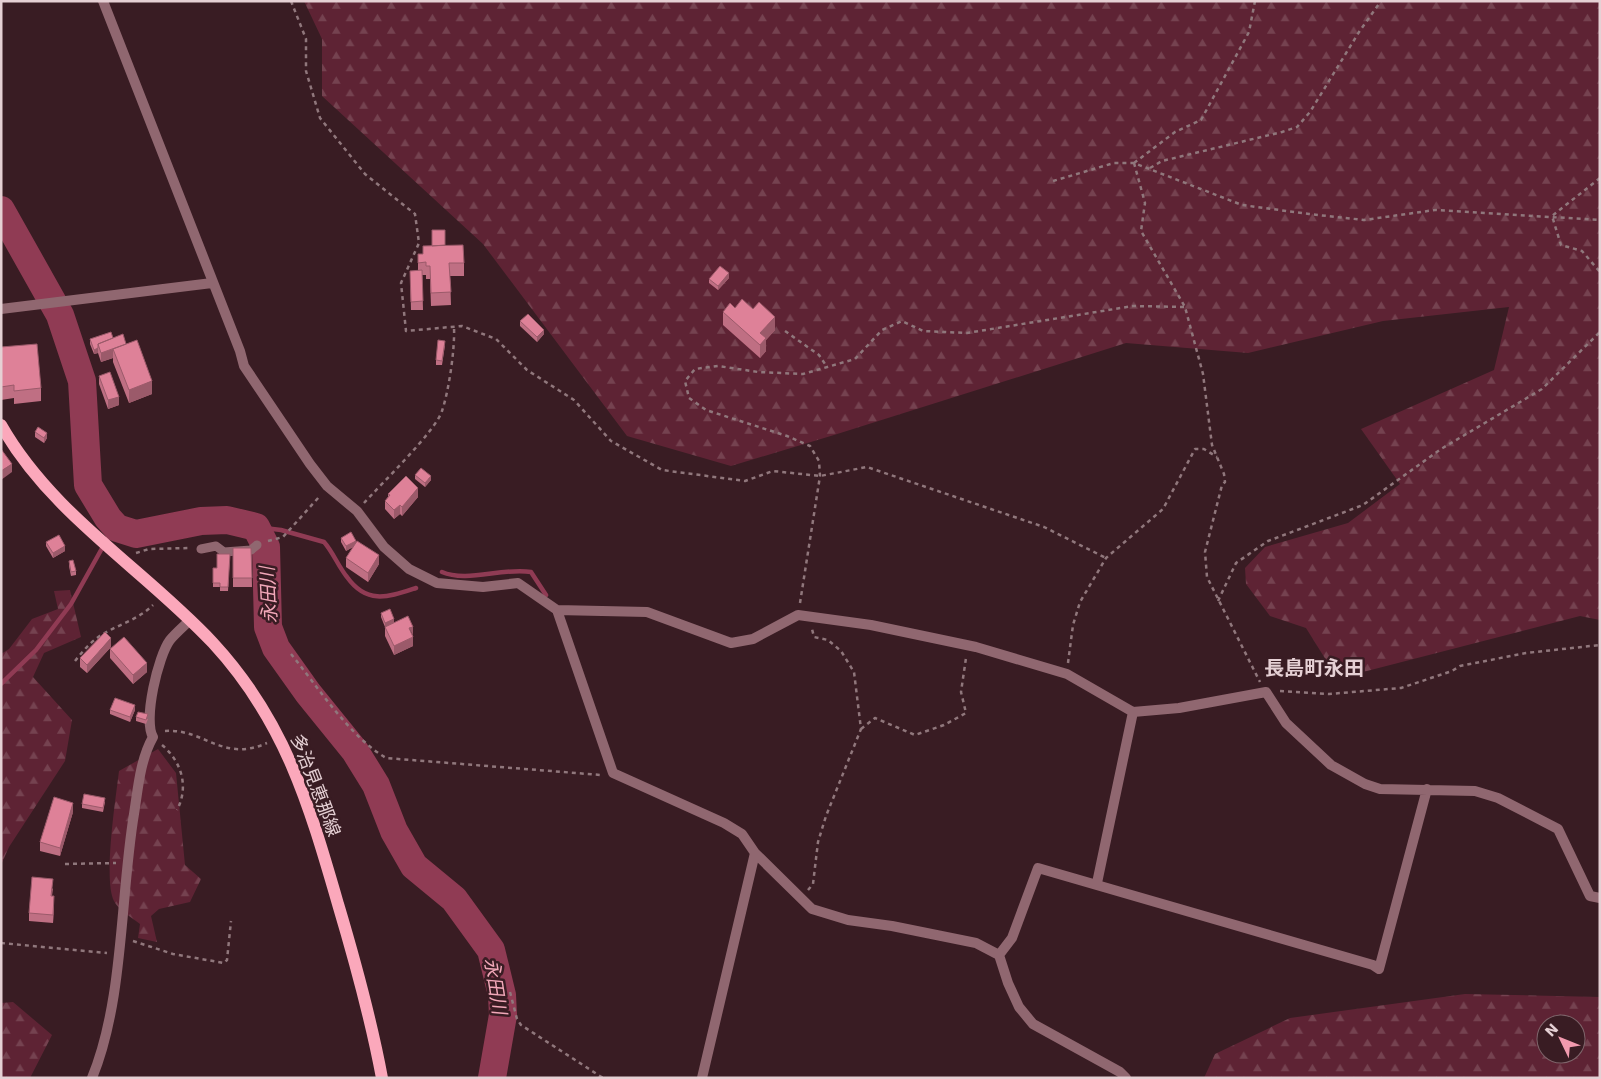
<svg xmlns="http://www.w3.org/2000/svg" width="1601" height="1079" font-family="'DejaVu Sans','Noto Sans JP',sans-serif">
	<style>
		.forest { fill: url(#forest-firs); fill-rule: evenodd }
		.lines { fill: none; stroke-linecap: round; stroke-linejoin: round }
		.stream { stroke: #903b54; stroke-width: 4.5 }
		.river { stroke: #903b54; stroke-width: 28 }
		.path { stroke: #90777c; stroke-width: 2.5; stroke-dasharray: 4 4; stroke-linecap: butt }
		.lane { stroke: #906770; stroke-width: 9 }
		.street { stroke: #906770; stroke-width: 10 }
		.primary { stroke: #fba8bb; stroke-width: 12 }
		.wall { fill: #bf6f83 }
		.shaded-wall { fill: #9b5a6a }
		.building { fill: #de8198; stroke: #9b5a6a }
		.labels { text-anchor: middle; dominant-baseline: central; stroke-width: 5; stroke-linejoin: round; paint-order: stroke }
		.street-label { font-size: 18px; fill: #e5d0d4; stroke: #391c23 }
		.water-label { font-size: 19px; font-style: italic; fill: #f2a8b9; stroke: #391c23 }
		.quarter-label { font-size: 20px; font-weight: bold; fill: #e5d0d4; stroke: #391c23 }
	</style>
	<defs>
		<pattern id="forest-firs" width="22" height="20" patternUnits="userSpaceOnUse" patternTransform="scale(1.25)"><rect width="22" height="20" fill="#5e2334"/><path d="M5 1l3.5 6h-7zM16 11l3.5 6h-7z" fill="#754250"/></pattern>
	</defs>
	<rect width="100%" height="100%" fill="#391c23"/>
	<path class="forest" d="M304,1H1600V620L1580,616L1363,672L1331,668L1306,628L1270,616L1246,584L1245,568L1265,547L1348,523L1400,484L1361,429L1494,370L1509,307L1383,321L1248,353L1126,343L834,435L731,466L627,436L483,244L322,96V39Z
		M70,590L81,637L44,653L33,677L72,720L65,761L9,847L1,865V654L9,649L32,619L58,609L54,591Z
		M158,749L176,773L185,865L201,879L190,902L159,909L151,916L157,942L138,938L140,924C133,918 118,910 114,901C103,880 116,797 119,771Z
		M1465,994L1600,997V1078H1204L1215,1054L1290,1018ZM1546,1024H1576V1054H1546Z
		M13,1002L52,1035L30,1078H1V1003Z"/>
	<g class="lines">
		<path class="stream" d="M256,527L281,530L324,542C333,552 338,566 347,577C367,605 388,597 416,588
			M442,572C467,583 503,567 531,572L546,595
			M1,684L36,650L71,604L115,525"/>
		<path class="river" d="M1,210L60,315L82,381L88,485L108,518L117,528L136,534L201,521L227,520L256,527L266,547L268,627L276,648L308,693L355,751L376,785L394,831L414,866L454,899L491,950L502,995L503,1015L492,1078"/>
		<path class="path" d="M291,1L306,39V71L320,118L365,174L415,214L419,243L401,283L406,331L462,326L496,339L527,370L574,400L611,441L662,470L745,481L773,471L820,476L867,467L1044,527L1106,558
			M1134,163L1145,203L1141,231L1185,307L1203,374L1212,445L1224,474L1225,482L1222,485L1205,552L1207,577L1260,682
			M1134,163L1175,132L1201,120L1249,32L1255,1
			M1150,168L1162,161L1282,132L1297,127L1310,112L1359,32L1381,1
			M1600,178L1552,216L1561,245L1582,251L1600,272
			M1053,181L1114,163H1134L1242,205L1309,214L1364,220L1435,210L1600,220
			M785,331L819,355L827,367
			M364,503C381,484 435,432 442,411C449,390 455,349 454,327
			M268,541L283,537L319,497
			M136,553L149,549L190,548
			M1218,601L1236,563L1268,541L1363,505L1441,449L1542,389L1600,332
			M800,603L820,476L819,461L810,446L787,436L706,410L689,398L685,381L695,369L718,366L758,372L803,374L855,359L882,330L902,321L923,331L967,333L1133,306L1185,307
			M291,654C318,687 349,736 386,758L601,775
			M75,661C83,651 91,641 103,634C120,624 139,619 153,605
			M1068,663L1073,625L1080,602L1106,558L1163,509L1195,449H1204L1217,457
			M1280,691L1329,694L1401,688L1452,671L1460,666L1526,653L1600,645
			M861,729L875,718L915,735L944,725L966,713L961,692L966,658
			M165,731C204,728 222,763 267,743
			M162,745C182,762 189,787 177,810
			M65,864L116,863
			M808,890L813,884L818,842L826,816L861,729L854,672L841,651L828,640L814,637L812,629
			M133,941L173,954L224,963L227,960L231,921
			M1,943L107,953
			M510,992L517,1019L521,1025L603,1078"/>
		<path class="lane" d="M201,549L216,546L224,552L251,550L257,545"/>
		<path class="street" d="M103,1L240,351L244,366L310,464L327,486L357,511L384,547L409,569L437,583L483,587L518,583L557,610L613,773L724,823L742,834L755,853L812,909L848,920L892,926L976,943L999,955L1008,983L1019,1007L1033,1024L1120,1072L1126,1078
			M1,309L212,283
			M557,610L647,612L731,643L753,639L798,615L871,625L976,647L1067,674L1133,712L1179,708L1266,692L1286,723L1331,765L1365,784L1380,789L1475,791L1498,798L1558,829L1590,896L1600,898
			M1097,883L1133,712
			M999,955L1012,938L1038,868L1373,965L1379,969L1427,789
			M92,1078C124,1000 120,898 134,814C138,789 140,760 153,737C143,720 158,656 170,640C176,633 183,627 189,621
			M702,1078L755,853"/>
		<path class="primary" d="M1,425C52,515 144,569 213,643C285,721 309,804 338,904C355,961 371,1019 382,1078"/>
	</g>
	<path class="wall" d="M445,245L464,263V276H450L451,305L431,306L430,279H426V275H422L423,310H411L410,271H418V254H423Z
		M729,278L718,290L709,283V279Z
		M735,308L775,330L766,340V351L760,358L723,325V312Z
		M520,321L544,334L537,342L520,326Z
		M113,338L126,344L152,394L129,403L113,362V358L101,362L98,353L94,354L90,344V339Z
		M445,345L442,365H436V360Z
		M1,347L41,388V401L14,404V398L1,400Z
		M99,376L119,405L108,409L99,384Z
		M35,432L47,438L44,443L35,437Z
		M415,475L431,480L425,487L415,479Z
		M388,494L418,497L402,516L400,514L394,519L385,509V501L388,497Z
		M341,538L356,543L379,564L368,582L346,567V558L353,547L346,551L341,542Z
		M46,542L65,551L53,558L46,546Z
		M233,548H251L252,587H233Z
		M230,554L228,591H220V587H213V568H217Z
		M69,561L76,571V575L71,576L69,566Z
		M381,613L413,635V646L394,655L385,636V627L381,617Z
		M111,647L87,673L80,667V658Z
		M110,649L147,672L133,684L110,658Z
		M110,710H135L130,722L110,714Z
		M136,717L148,719L146,724L136,721Z
		M105,802L103,812L82,808V804Z
		M73,812L60,856L40,851V842Z
		M53,888L52,896L54,905L53,923L29,921V913Z"/>
	<path class="shaded-wall" d="M729,273V278L718,290V286Z
		M775,317V330L766,340V351L760,358V333Z
		M544,330V334L537,342V337Z
		M98,348V353L94,354V350Z
		M113,349V358L101,362V353Z
		M152,381V394L129,403V390Z
		M119,397V405L108,409V400Z
		M47,433V438L44,443V438Z
		M12,464V472L1,480V471Z
		M431,476V480L425,487V483Z
		M418,488V497L402,516V507Z
		M400,505V514L394,519V510Z
		M356,541V545L346,551V546Z
		M65,546V551L53,558V553Z
		M379,555V564L368,582V573Z
		M394,619V624L385,628V623Z
		M413,627V635L409,628Z
		M413,637V646L394,655V646Z
		M111,638V647L87,673V665Z
		M147,663V672L133,684V675Z
		M135,705V710L130,722V717Z
		M73,803V812L60,856V848Z
		M54,896V905L53,923V915Z"/>
	<path class="building" d="M432,230H445V245L432,246Z
		M463,245L464,263H449L451,292L431,293L430,266H426V262L418,263V254H423V246Z
		M720,266L729,273L718,286L709,279Z
		M422,270L423,301L411,302L410,271Z
		M742,299L753,309L759,302L775,317L760,333L766,338L760,345L723,312L730,303L735,308Z
		M528,314L544,330L537,337L520,321Z
		M111,332L113,338L98,344V348L94,350L90,339Z
		M123,334L126,344L101,353L98,344Z
		M137,340L152,381L129,390L113,349Z
		M438,340L445,341L442,361L436,360Z
		M37,344L41,388L14,391V385L1,387V347Z
		M110,372L119,397L108,400L99,376Z
		M38,427L47,433L44,438L35,432Z
		M1,449L12,464L1,471Z
		M421,468L431,476L425,483L415,475Z
		M406,476L418,488L402,507L400,505L394,510L385,501L390,495L388,494Z
		M351,532L356,541L346,546L341,538Z
		M59,535L65,546L53,553L46,542Z
		M357,541L379,555L368,573L346,558Z
		M233,548H251L252,578H233Z
		M217,554H230L228,587H220V583H213V568H217Z
		M73,560L76,571L71,572L69,561Z
		M390,609L394,619L385,623L381,613Z
		M408,616L413,627L409,628L413,637L394,646L385,627Z
		M105,632L111,638L87,665L80,658Z
		M124,637L147,663L133,675L110,649Z
		M115,698L135,705L130,717L110,710Z
		M138,712L148,714L146,720L136,717Z
		M84,794L105,798L103,808L82,804Z
		M54,797L73,803L60,848L40,842Z
		M32,877L53,879L51,896H54L53,915L29,913Z"/>
	<g class="labels">
		<g class="street-label">
			<text transform="translate(316 785) rotate(69)">多治見恵那線</text>
		</g>
		<g class="water-label">
			<text transform="translate(268 595) rotate(-93)">永田川</text>
			<text transform="translate(496 986) rotate(81)">永田川</text>
		</g>
		<g class="quarter-label">
			<text x="1314" y="668">長島町永田</text>
		</g>
	</g>
	<rect width="1601" height="1079" fill="none" stroke="#e5d0d4" stroke-width="5"/>
	<g transform="translate(1561 1039) rotate(313)"><circle r="24" fill="#391c23" stroke="#7e646a"/>
	<path d="M0-4L9 19L0 12L-9 19Z" fill="#f29aaf"/>
	<text y="-8" font-size="14" font-weight="bold" text-anchor="middle" fill="#e5d0d4">N</text>
	</g>
</svg>
